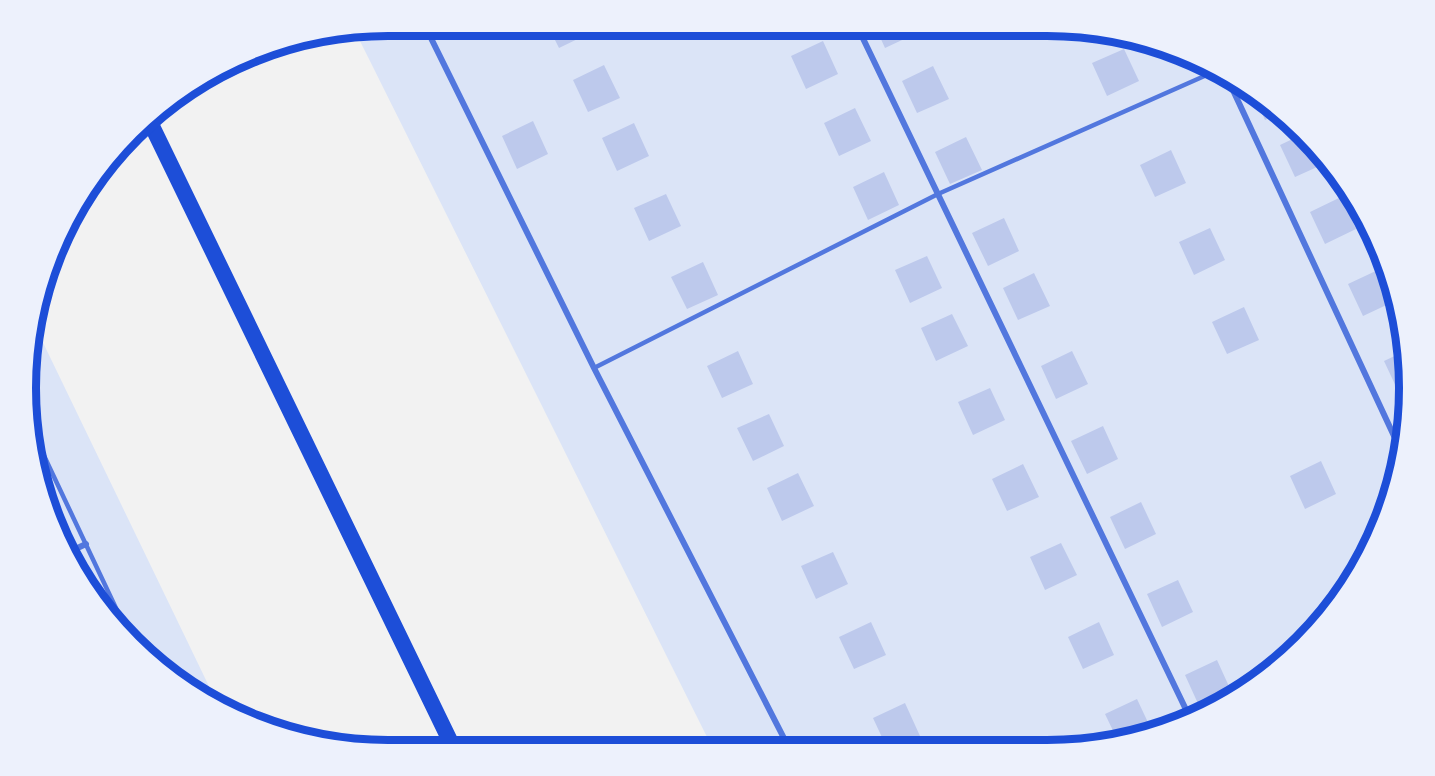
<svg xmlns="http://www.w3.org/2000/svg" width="1435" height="776" font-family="'Alegreya Sans',sans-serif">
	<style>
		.green { fill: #dbe4f7 }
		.building { fill: #bdc9ec }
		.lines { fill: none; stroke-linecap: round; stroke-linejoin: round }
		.service { stroke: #5277de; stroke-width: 4.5 }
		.minor { stroke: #5277de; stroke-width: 6 }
		.trunk { stroke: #1d4ed8; stroke-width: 16 }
		.rim { fill: none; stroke: #1d4ed8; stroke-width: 8 }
	</style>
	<rect width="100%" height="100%" fill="#f2f2f2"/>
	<path class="green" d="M388,26H1070L1141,38L1228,74L1334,167L1397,294L1406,435L1361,569L1319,627L1249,689L1185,723L1094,747L713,749L355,31Z
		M35,326L219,707L207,702L116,627L53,527L26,412Z"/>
	<path class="building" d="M548,26H586L590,33L559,48Z
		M875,26H913L917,33L885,48Z
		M823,41L838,74L806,89L791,56Z
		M1124,49L1139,81L1107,96L1092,63Z
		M604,65L620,98L588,112L573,80Z
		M933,66L949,99L917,113L902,81Z
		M1255,98L1275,115L1265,120Z
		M855,108L871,141L839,156L824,123Z
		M533,121L548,154L517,169L502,136Z
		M634,123L649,156L617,171L602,138Z
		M1299,136L1324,158L1326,163L1295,177L1280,145Z
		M966,137L982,170L950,184L935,152Z
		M1171,150L1186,183L1155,197L1140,165Z
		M884,172L899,205L868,220L853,187Z
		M666,194L681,226L649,241L634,208Z
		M1341,197L1356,229L1325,244L1310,212Z
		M1004,218L1019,251L988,266L972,233Z
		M1210,228L1225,260L1194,275L1179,242Z
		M927,256L942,288L910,303L895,270Z
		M703,262L718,295L687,309L671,277Z
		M1380,269L1395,301L1363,316L1348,284Z
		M1034,273L1050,306L1018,320L1003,288Z
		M1244,307L1259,340L1227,354L1212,322Z
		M952,314L968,346L936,361L921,328Z
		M738,351L753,384L722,398L707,366Z
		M1072,351L1088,384L1056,399L1041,366Z
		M1401,353L1404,392L1399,393L1384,361Z
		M990,388L1005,420L973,435L958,402Z
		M769,414L784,446L753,461L737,428Z
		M1103,426L1118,459L1087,474L1071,441Z
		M1321,461L1336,494L1305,509L1290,476Z
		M1023,464L1039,497L1007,511L992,479Z
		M798,473L814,506L782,521L767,488Z
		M1141,502L1156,534L1125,549L1110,517Z
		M1061,543L1077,575L1045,590L1030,557Z
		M833,552L848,584L816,599L801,566Z
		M1178,580L1193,612L1162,627L1147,594Z
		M871,622L886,655L854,669L839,637Z
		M1099,622L1114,655L1083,669L1068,637Z
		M1217,660L1232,693L1200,708L1185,675Z
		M1137,699L1152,731L1118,741L1105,714Z
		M905,703L920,736L894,748H887L873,718Z"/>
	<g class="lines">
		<path class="service" d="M594,368L938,194L1218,70
			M30,426L131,640"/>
		<path class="minor" d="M425,26L594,368L789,748
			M857,26L1191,720
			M1225,73L1401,451
			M69,552L86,544"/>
		<path class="trunk" d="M149,120L454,749"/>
	</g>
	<path d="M0 0H1435V776H0ZM388 36H1047A352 352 0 0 1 1399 388V388A352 352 0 0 1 1047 740H388A352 352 0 0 1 36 388V388A352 352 0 0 1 388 36Z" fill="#edf1fc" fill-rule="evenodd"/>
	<path class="rim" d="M388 36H1047A352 352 0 0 1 1399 388V388A352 352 0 0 1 1047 740H388A352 352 0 0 1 36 388V388A352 352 0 0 1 388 36Z"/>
</svg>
